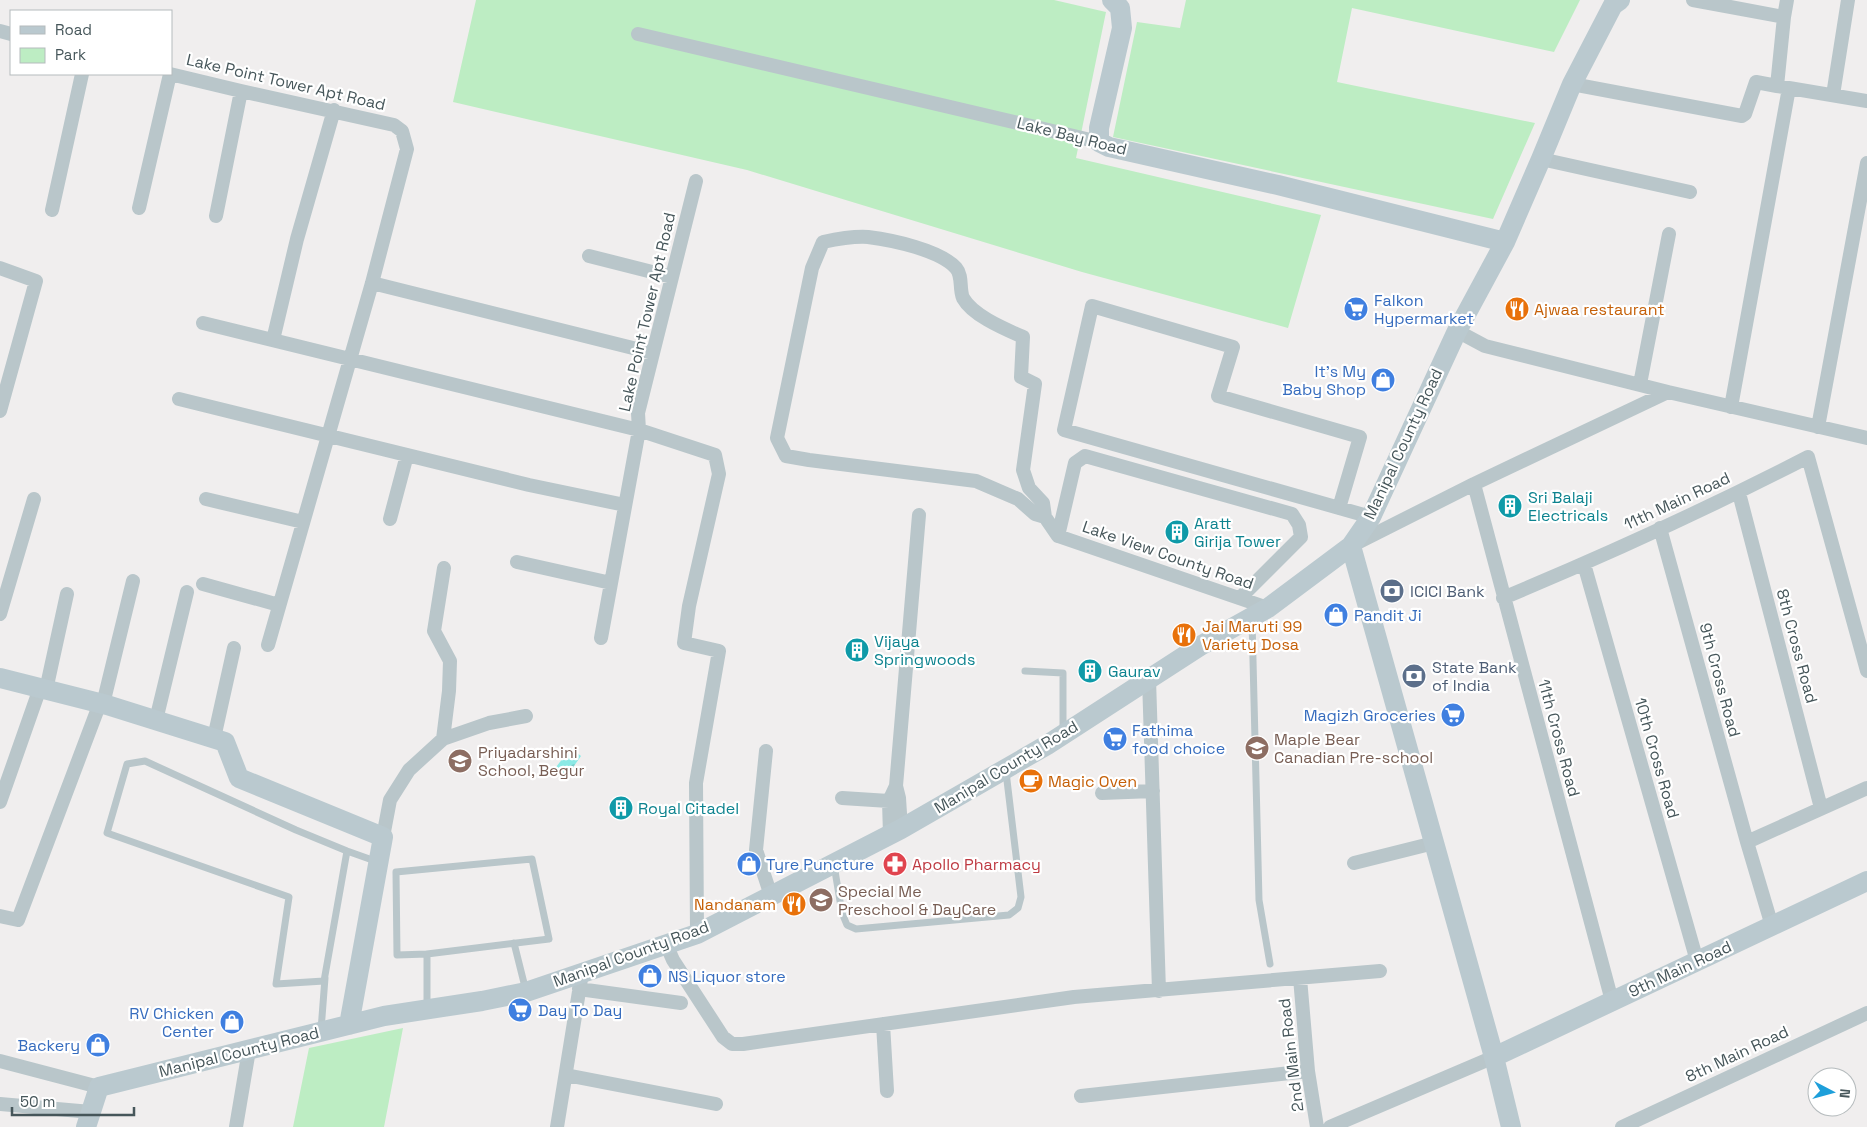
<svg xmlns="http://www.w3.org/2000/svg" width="1867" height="1127" font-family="'Space Grotesk',sans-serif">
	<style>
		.green { fill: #bdedc3 }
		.water { fill: url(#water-ripples) }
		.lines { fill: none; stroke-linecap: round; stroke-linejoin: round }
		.lane { stroke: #b9c6ca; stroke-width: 7 }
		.street { stroke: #b9c6ca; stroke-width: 14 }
		.secondary { stroke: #bac9cf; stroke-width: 20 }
		.labels { text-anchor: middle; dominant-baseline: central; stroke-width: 4.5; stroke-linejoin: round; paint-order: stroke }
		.street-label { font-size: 16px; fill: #46565a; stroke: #fff }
		.shop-label { font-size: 16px; fill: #366cbe; stroke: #fff; text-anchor: start }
		.food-label { font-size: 16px; fill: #c56008; stroke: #fff; text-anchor: start }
		.culture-label { font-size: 16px; fill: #0d838f; stroke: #fff; text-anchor: start }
		.service-label { font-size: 16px; fill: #4e5e75; stroke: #fff; text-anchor: start }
		.education-label { font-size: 16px; fill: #785e54; stroke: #fff; text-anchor: start }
		.health-label { font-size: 16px; fill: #be3a42; stroke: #fff; text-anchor: start }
	</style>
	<defs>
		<pattern id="water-ripples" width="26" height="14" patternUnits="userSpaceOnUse" patternTransform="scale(1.25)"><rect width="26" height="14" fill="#8be9e5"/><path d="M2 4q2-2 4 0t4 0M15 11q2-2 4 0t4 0" fill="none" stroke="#73c0bd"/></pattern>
	</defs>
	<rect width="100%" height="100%" fill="#f0eeee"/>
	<path class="green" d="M476,0H1054L1106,12L1076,158L1321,215L1288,328L1082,272L747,170L453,102Z
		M1186,0H1580L1554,52L1352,8L1337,82L1535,123L1493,219L1113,137L1137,22L1180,28Z
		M403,1028L384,1127H293L309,1048Z"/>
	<path class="water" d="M571,748L581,756L567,776L556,767Z"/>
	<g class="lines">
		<path class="lane" d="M1252,620L1259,900L1270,964
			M1025,671L1063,673V732
			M347,851L324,981L276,984L289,897L107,833L127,764L145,761L296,830L347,851L378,862
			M834,865L842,913L847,925L856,929L1009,915L1018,908L1021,897L1006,772
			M514,943L526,991
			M427,1007V954L397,955L396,872L532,859L549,939L427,954
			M321,1030L325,978"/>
		<path class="street" d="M1693,0L1784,17L1777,86L1867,101
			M1784,17L1787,0
			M0,31L11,34
			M638,34L1099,142
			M170,74L241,91L394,125L402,131L407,149L372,283L268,645
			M1572,84L1742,116L1745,114L1756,82L1777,86
			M1833,95L1848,0
			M1541,159L1690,192
			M139,208L170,74
			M52,210L82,74
			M216,216L241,91
			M589,256L672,277
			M0,268L36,281L0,411
			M372,283L653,353
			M203,323L639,430L715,455L719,474L689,606L684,643L719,651L696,783L697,934
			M1457,331L1485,346L1668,392
			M273,340L297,239L334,110
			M1640,384L1669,234
			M179,399L529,485L625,505
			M1731,407L1789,88
			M1818,427L1867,163
			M1474,484L1612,1001
			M1739,493L1821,808
			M206,499L303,522
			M1339,508L1360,437L1218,396L1233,347L1092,306L1064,430L1371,517
			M1045,517L1035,514L1018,499L976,481L809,460L786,456L777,438L812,268L823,242C837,239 852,236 868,237C892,240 940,250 956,268C963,276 959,289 963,298C973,316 1005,329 1023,337L1021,377L1035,384L1023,470L1029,488L1043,503L1045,517L1058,536
			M390,519L407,455
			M1660,528L1747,842L1772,926
			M1058,536L1075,463L1085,456L1292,514L1299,525L1301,537L1240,598
			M1058,536L1268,608
			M1353,545L1474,484L1668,392L1867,438
			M517,562L611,583
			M1584,564L1697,961
			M203,584L279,605
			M1503,598C1606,555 1709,508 1808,457L1867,671
			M0,614L34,499
			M601,638L639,430L638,413L696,181
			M1149,679L1159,991
			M46,690L67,594
			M103,704L133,581
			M156,720L187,592
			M214,738L234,648
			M443,739L449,691L450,661L434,631L444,568
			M766,751L756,850L771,896
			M896,786L899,798L901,829
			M1102,793L1153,791
			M842,798L889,801
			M0,802L40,688
			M890,835L889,801L896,786L919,515
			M383,837L390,800L409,770L443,739L489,723L526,716
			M1747,842L1867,788
			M1354,863L1434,843
			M0,916L18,920L100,703
			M666,944L673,960L723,1037L732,1044H743L1074,997L1380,971
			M1300,978L1308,1071L1317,1127
			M579,989L681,1003
			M883,1024L887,1091
			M0,1061L99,1087
			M566,1075L716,1104
			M1081,1096L1308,1071
			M0,1104L91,1112
			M236,1127L249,1050
			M557,1127L582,973
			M1330,1127L1494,1057
			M1622,1127L1867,1013"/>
		<path class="secondary" d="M1112,0L1120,8L1122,28L1099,128V142L1109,147L1278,185L1505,242
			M1351,546L1494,1057L1511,1127
			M0,678L107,705L225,742L239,778L383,837L349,1025
			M1494,1057L1867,881
			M86,1127L99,1087L384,1016L482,1001L526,992L697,934L901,829L1047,745L1200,646L1268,608L1351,546L1371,517L1457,331L1505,242L1541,159L1572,84L1613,5L1620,0"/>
	</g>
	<defs>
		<symbol id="supermarket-disc" viewBox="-11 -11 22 22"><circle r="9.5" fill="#3f7fe0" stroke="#fff"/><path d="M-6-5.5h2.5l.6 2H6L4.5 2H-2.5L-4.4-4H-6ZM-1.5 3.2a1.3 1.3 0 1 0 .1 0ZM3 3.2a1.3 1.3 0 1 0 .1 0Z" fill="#fff"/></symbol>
		<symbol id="restaurant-disc" viewBox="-11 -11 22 22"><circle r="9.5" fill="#e8710a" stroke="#fff"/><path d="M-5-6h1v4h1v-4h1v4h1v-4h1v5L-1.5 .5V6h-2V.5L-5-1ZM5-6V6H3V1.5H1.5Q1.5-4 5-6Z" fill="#fff"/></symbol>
		<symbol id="shop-disc" viewBox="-11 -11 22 22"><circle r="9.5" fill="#3f7fe0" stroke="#fff"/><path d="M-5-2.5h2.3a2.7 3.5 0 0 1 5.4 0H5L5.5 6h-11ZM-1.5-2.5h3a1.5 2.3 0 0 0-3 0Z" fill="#fff"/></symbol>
		<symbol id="building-disc" viewBox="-11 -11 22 22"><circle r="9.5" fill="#0f9aa8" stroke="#fff"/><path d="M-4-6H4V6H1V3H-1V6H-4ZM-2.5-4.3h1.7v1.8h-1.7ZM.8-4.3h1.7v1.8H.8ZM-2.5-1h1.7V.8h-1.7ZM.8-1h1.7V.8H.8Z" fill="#fff"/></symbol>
		<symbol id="bank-disc" viewBox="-11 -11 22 22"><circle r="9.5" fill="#5c6f8a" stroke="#fff"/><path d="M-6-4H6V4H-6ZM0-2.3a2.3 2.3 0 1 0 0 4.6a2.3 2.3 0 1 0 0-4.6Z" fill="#fff"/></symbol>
		<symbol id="school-disc" viewBox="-11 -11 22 22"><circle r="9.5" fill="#8d6e63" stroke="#fff"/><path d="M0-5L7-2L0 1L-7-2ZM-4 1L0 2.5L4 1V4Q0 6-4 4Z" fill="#fff"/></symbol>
		<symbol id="cafe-disc" viewBox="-11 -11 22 22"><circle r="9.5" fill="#e8710a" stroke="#fff"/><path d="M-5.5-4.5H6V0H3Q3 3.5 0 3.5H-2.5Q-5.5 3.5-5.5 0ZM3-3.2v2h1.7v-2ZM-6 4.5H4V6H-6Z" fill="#fff"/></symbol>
		<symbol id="pharmacy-disc" viewBox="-11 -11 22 22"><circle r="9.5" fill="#e0444e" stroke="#fff"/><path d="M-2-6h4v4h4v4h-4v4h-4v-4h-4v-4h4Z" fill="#fff"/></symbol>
	</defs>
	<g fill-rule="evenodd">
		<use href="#supermarket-disc" x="1342" y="295" width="28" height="28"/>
		<use href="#restaurant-disc" x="1503" y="295" width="28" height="28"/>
		<use href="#shop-disc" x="1369" y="366" width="28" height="28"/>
		<use href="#building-disc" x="1496" y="492" width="28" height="28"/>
		<use href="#building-disc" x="1163" y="518" width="28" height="28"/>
		<use href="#bank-disc" x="1378" y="577" width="28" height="28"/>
		<use href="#shop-disc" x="1322" y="601" width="28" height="28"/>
		<use href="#restaurant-disc" x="1170" y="621" width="28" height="28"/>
		<use href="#building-disc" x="843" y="636" width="28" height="28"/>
		<use href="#building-disc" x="1076" y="657" width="28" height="28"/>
		<use href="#bank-disc" x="1400" y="662" width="28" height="28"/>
		<use href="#supermarket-disc" x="1439" y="701" width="28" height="28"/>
		<use href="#supermarket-disc" x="1101" y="725" width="28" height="28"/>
		<use href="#school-disc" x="1243" y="734" width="28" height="28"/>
		<use href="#school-disc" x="446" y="747" width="28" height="28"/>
		<use href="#cafe-disc" x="1017" y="767" width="28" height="28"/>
		<use href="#building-disc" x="607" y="794" width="28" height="28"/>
		<use href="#shop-disc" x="735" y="850" width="28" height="28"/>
		<use href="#pharmacy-disc" x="881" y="850" width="28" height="28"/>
		<use href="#school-disc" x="807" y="886" width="28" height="28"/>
		<use href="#restaurant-disc" x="780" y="890" width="28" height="28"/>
		<use href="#shop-disc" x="636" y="962" width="28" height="28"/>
		<use href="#supermarket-disc" x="506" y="996" width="28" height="28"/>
		<use href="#shop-disc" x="218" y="1008" width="28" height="28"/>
		<use href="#shop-disc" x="84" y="1031" width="28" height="28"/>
	</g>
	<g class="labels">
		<g class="street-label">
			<text transform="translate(286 82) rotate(13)">Lake Point Tower Apt Road</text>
			<text transform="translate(1072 136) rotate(14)">Lake Bay Road</text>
			<text transform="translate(647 312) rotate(-77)">Lake Point Tower Apt Road</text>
			<text transform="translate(1403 444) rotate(-65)">Manipal County Road</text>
			<text transform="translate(1677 501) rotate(-25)">11th Main Road</text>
			<text transform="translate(1168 555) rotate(19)">Lake View County Road</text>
			<text transform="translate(1797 646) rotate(75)">8th Cross Road</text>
			<text transform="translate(1720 680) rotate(75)">9th Cross Road</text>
			<text transform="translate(1559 738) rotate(75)">11th Cross Road</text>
			<text transform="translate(1657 758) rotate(74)">10th Cross Road</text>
			<text transform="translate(1006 767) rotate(-31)">Manipal County Road</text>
			<text transform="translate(631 954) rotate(-20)">Manipal County Road</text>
			<text transform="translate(1680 969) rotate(-25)">9th Main Road</text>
			<text transform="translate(239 1052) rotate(-14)">Manipal County Road</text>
			<text transform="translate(1737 1054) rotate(-25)">8th Main Road</text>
			<text transform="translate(1291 1055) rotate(-97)">2nd Main Road</text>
		</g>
		<g class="shop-label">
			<text x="1374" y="300">Falkon<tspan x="1374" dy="18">Hypermarket</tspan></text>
			<text x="1366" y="371" text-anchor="end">It's My<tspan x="1366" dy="18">Baby Shop</tspan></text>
			<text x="1354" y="615">Pandit Ji</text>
			<text x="1436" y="715" text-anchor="end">Magizh Groceries</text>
			<text x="1132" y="730">Fathima<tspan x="1132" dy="18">food choice</tspan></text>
			<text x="766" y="864">Tyre Puncture</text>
			<text x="668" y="976">NS Liquor store</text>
			<text x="538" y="1010">Day To Day</text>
			<text x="214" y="1013" text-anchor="end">RV Chicken<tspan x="214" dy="18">Center</tspan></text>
			<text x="80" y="1045" text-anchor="end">Backery</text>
		</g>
		<g class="food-label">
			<text x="1534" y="309">Ajwaa restaurant</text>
			<text x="1202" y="626">Jai Maruti 99<tspan x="1202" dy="18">Variety Dosa</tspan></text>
			<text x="1048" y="781">Magic Oven</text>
			<text x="776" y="904" text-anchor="end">Nandanam</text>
		</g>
		<g class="culture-label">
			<text x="1528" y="497">Sri Balaji<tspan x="1528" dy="18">Electricals</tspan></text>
			<text x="1194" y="523">Aratt<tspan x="1194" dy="18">Girija Tower</tspan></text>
			<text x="874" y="641">Vijaya<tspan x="874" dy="18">Springwoods</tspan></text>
			<text x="1108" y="671">Gaurav</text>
			<text x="638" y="808">Royal Citadel</text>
		</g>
		<g class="service-label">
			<text x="1410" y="591">ICICI Bank</text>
			<text x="1432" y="667">State Bank<tspan x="1432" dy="18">of India</tspan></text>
		</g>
		<g class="education-label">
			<text x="1274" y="739">Maple Bear<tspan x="1274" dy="18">Canadian Pre-school</tspan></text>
			<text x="478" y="752">Priyadarshini<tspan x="478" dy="18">School, Begur</tspan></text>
			<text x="838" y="891">Special Me<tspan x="838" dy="18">Preschool &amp; DayCare</tspan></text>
		</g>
		<g class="health-label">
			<text x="912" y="864">Apollo Pharmacy</text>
		</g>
	</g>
	<rect x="10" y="10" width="162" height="65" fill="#ffffff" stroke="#b5bbbd"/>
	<rect x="20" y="26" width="25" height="8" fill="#bac9cf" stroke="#b5bbbd"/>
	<text x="55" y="35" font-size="15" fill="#46565a">Road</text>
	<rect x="20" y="48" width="25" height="15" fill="#bdedc3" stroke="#b5bbbd"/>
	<text x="55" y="60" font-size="15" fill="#46565a">Park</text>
	<g transform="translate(1832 1092) rotate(96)"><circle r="24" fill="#ffffff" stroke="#b5bbbd"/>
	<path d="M0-4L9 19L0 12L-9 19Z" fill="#1e9fda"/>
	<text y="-8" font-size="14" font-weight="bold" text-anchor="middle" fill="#46565a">N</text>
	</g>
	<path d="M12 1107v8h122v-8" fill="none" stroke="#46565a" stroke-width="2.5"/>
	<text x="20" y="1107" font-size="15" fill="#46565a" stroke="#ffffff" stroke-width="4" paint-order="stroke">50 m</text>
</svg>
